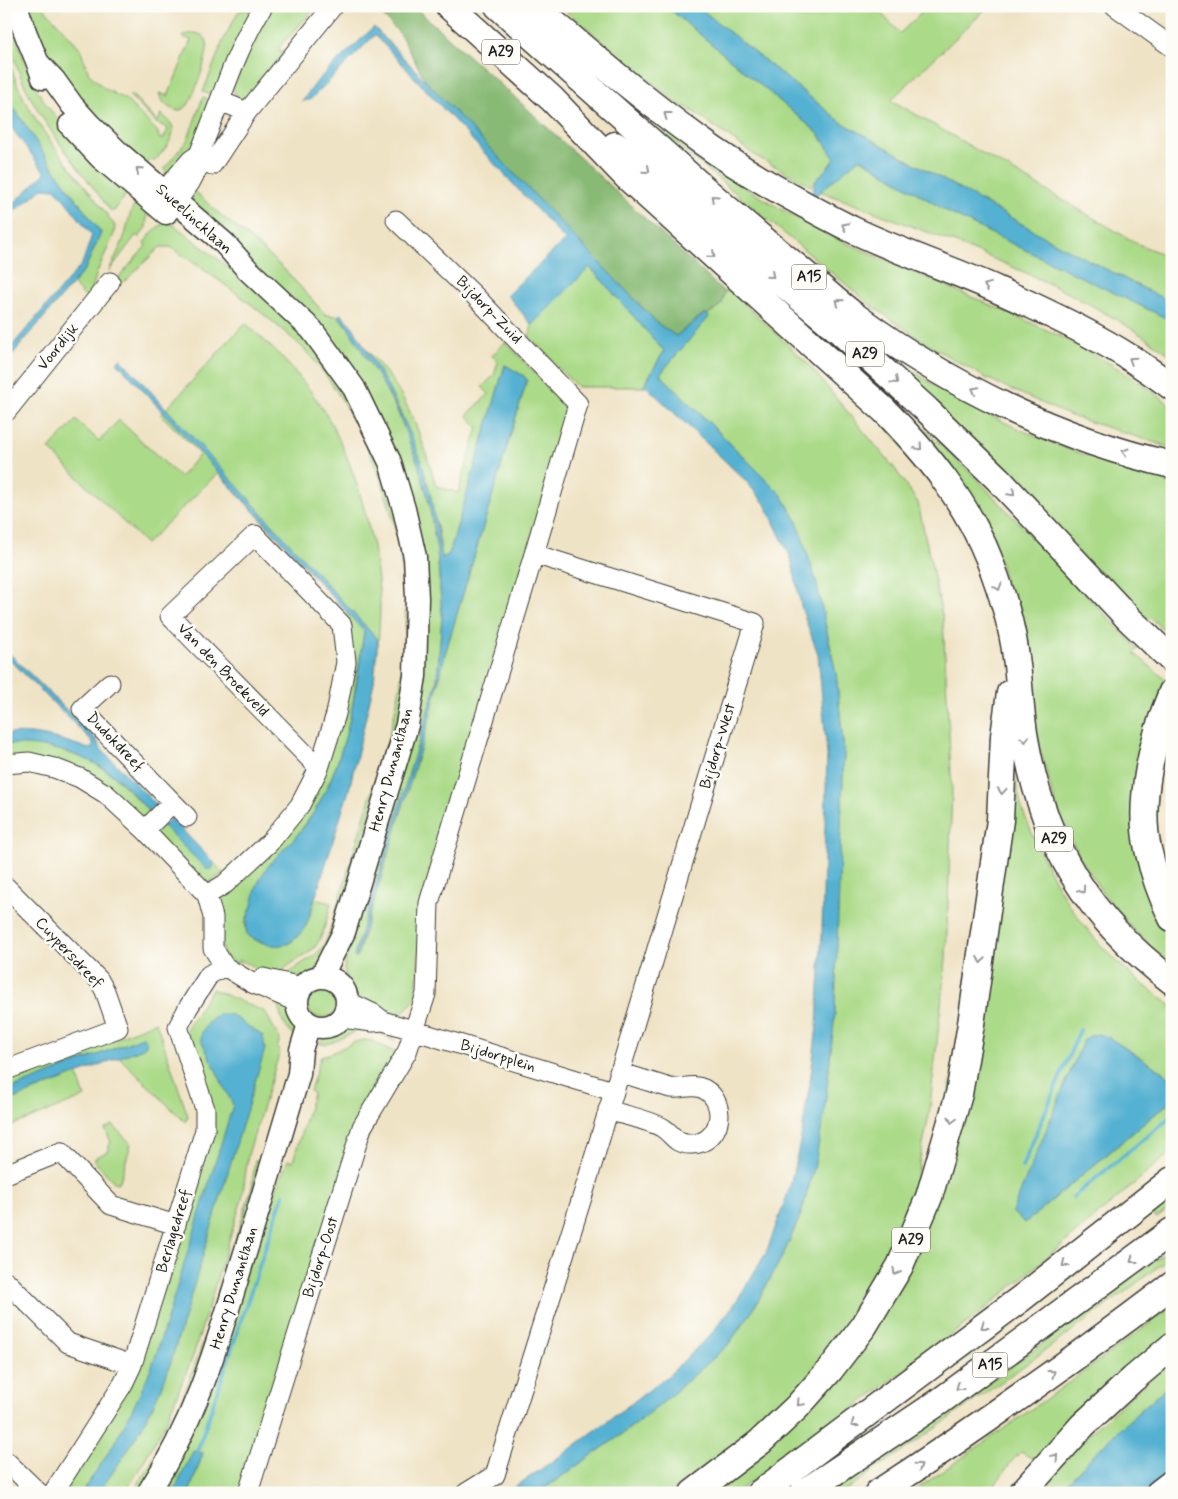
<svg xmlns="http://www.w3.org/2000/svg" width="1178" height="1499" font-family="Mynerve,sans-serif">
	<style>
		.green { fill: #abda88; stroke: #647b52 }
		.forest { fill: #88ba74; stroke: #526b48 }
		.water { fill: #54b1d2; stroke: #386677 }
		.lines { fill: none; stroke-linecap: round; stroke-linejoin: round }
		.stream { stroke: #54b1d2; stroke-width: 4 }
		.minor-casing { stroke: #3c3a35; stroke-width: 21 }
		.major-casing { stroke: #3c3a35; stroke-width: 25 }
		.highway-casing { stroke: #3c3a35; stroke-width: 29 }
		.minor { stroke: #fff; stroke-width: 19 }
		.major { stroke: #fff; stroke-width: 22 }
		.highway { stroke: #fff; stroke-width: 26 }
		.oneway { stroke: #999 }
		.labels { text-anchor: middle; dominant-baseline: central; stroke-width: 5; stroke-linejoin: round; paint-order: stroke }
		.shield { fill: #fdfcf7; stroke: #605f5e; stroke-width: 1 }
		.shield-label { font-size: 15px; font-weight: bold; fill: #1c1c1c }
		.street-label { font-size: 16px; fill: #1c1c1c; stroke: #fdfcf7 }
	</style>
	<rect width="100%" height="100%" fill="#fdfcf7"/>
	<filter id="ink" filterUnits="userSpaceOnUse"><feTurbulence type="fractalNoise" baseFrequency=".02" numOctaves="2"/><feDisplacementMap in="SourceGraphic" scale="10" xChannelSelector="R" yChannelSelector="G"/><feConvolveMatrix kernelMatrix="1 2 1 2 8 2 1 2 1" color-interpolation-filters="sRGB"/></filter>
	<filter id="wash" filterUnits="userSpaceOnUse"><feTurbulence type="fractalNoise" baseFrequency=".0096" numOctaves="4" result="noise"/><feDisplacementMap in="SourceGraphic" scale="20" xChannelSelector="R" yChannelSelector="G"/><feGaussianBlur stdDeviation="1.12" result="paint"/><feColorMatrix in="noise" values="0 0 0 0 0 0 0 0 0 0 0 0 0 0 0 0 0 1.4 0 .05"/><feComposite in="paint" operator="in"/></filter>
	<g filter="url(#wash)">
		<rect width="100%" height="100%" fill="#efe3c5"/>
		<path class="green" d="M6,6C15,31 22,58 33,82C53,124 97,159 129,191L114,211L110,210C65,148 6,88 6,6Z
			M26,6H42L80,48L89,74L104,88L126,100L157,131L160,139H163L168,130L166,127L156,123L129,95H132L157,121L159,120L161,113C164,117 170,121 172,125C177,138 161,153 154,162L151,159L143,168L97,127L48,59Z
			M274,6H318L279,47L283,59L250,96L244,99C237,97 234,94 233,87L261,25Z
			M560,6H666L818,133L835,159L811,186L756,156L688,108L679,105Z
			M697,6H874L900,33L929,6H989L891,100L1138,244L1172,258V303L1059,245L841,122Z
			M246,9L251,14L215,96L203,92L223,41L238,12Z
			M195,33C200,34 205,36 207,42C210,51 194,97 188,105C186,108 182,109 178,111C169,109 162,103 159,93L168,96L191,40L183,37L184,35Z
			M6,52C12,70 18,89 28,106C52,150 87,185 115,226L114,234L97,272L90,297L84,296L73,284L85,269L101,233L52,166L9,100L6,92Z
			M203,97L213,101L196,148L169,175L164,169L188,139Z
			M669,127L715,163L713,167C754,193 795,219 839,240C880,257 921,275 962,293C1034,323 1108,355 1169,404L1172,403V448L1068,415L986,378L927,344L872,306L663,133Z
			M859,158L953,215L1172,321V356C1067,279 940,238 820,191Z
			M193,190L223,217L252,240L284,269L326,315L338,316L347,326L384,386L397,410L418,463L428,498L437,550L442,616L437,681L354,956L355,958L357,957L430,717L445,654L527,380L524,376L505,365L449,554L442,558L438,529L411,435L387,385L364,346C374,359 386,371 395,385C415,415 426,452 436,486L458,493L478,427L467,415L489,394L482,387L494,375L498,362L492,356L505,342L570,409L422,902L416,999L404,1011L395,1014L386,1013L354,998L348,985L344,969L354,923L423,672L391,441L195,208L192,199Z
			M139,199L148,206L146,227L139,238L136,235L109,271C114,259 121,247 125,235C129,221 129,210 139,199Z
			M167,222L174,225L272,301L325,357L383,463L409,573L405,694L334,937L315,972L302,978L289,974C299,962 315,960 325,944C340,901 352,857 365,814C377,775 390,737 398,698C415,609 402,516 362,436C346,406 328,374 304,349C297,342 288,335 280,328C245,298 208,272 170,247H160L125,281L118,284L115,282L146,246L144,243C151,234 156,226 167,222Z
			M590,267L664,351L643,387H577L529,337L532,325Z
			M730,290L807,363L895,469L918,503L943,619L952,791L946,959L929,1115L914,1189L887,1259L833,1350L776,1412L670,1493H538L618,1437L660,1405L727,1346L753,1310L783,1255L801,1214L815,1164L840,850L844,753L836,673L816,581L797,521L781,494L660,374L709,316L707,315L722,304L724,292Z
			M801,317L892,398L979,481L1138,649L1134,653L1166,680L1160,694L1153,904L1162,926L1172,942V966L1136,933L1104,895L1078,854L1056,806L1040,749L1000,562L798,321Z
			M245,323C275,349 303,377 324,411C356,463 377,543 380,604C380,618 379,632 378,646L364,632L349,726L337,764L320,804L291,843L252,906L245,922L247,935L259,942L289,944C306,931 309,918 315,899L331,903C327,917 324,937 314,948C304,959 289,961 282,973L257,972L255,967L239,960L237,964L223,956L217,896L298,818L350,629L346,611L218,473L146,544L49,449L76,420L99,441L119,420L180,477L200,454L161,415Z
			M884,351C968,413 1070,457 1172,479V636L1150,618L1147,621L881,354Z
			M6,744L35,745L60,750L91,761L114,776L205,868L214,865L213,862L224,873L205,885L115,794L6,757Z
			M1013,768C1016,780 1018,793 1021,805C1025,818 1031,831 1037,844C1067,915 1109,962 1172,1006V1078L1108,1037L1013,1212L1025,1223L1172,1100V1151L1093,1219L980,1313L897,1376L812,1439L735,1493H715L758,1459L916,1257Z
			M306 1002a16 16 0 1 1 32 0a16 16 0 1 1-32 0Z
			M212,989L265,1012L280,1039L277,1049L280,1051L248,1155L242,1199L193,1356L165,1424L126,1492L59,1493L127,1387L210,1127L185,1031Z
			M280,999C293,1010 302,1020 296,1036C284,1030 277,1012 280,999Z
			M156,1022L188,1116L185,1122L119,1057L143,1048L146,1045L143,1037L6,1091V1081Z
			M346,1025C366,1027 379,1025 395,1041C385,1037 376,1030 365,1030C350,1030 332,1047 320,1044L325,1035Z
			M365,1040L372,1041L398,1054L241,1493H189L203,1453L194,1451L173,1493H154L267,1209L288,1160L293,1161L313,1093L310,1091L321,1056L332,1053L354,1042Z
			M77,1074L85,1097L6,1128V1102Z
			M113,1125L131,1144L120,1181L117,1183L114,1182L94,1161L96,1157L109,1151V1146L111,1142L105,1129Z
			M255,1160L261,1162L190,1402L141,1493H132L151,1463L181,1403L206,1334L252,1186Z
			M1172,1188V1206L1156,1219L1151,1213L995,1339L853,1438Z
			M1172,1247V1256C1064,1339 953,1417 841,1493H829C945,1414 1061,1333 1172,1247Z
			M1172,1306V1336L1039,1462L1021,1452L1012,1461L989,1493H911C999,1432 1087,1372 1172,1306Z
			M1172,1359V1383C1131,1417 1093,1453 1059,1493H1036L1078,1444Z"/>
		<path class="forest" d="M374,6H413L522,104L724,292L722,304L707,315L705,313L676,336L658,324L427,83L400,34Z"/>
		<path class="water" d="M666,6H697L841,122L1059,245L1172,303V321L953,215L860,158L814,197L810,194L813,190L815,182L835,159L818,133Z
			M374,27L658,324L676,336L706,313L709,317L660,374L781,494L797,521L816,581L836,673L844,753L840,850L835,1014L824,1115L815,1164L801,1214L783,1255L753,1310L727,1346L660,1405L618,1437L538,1493H506L569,1450L668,1376L711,1334L736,1302L766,1253L789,1190L802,1133L810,1082L817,1026L822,931L827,754L818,654L802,610L791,558L765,504L745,480L647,387H643L664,351L590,267L532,325L507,295L565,240L375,35L310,100L302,101L319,79Z
			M6,92L9,100L52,166L101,233L85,269L6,362V353L82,264L92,235L56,189L43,188L6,218V211L45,173L6,120Z
			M341,314L353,327L387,385L411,435L422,463L431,497L442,558L449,554L505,365L524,376L527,380L445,654L430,717L356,958L354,956L437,681L442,616L437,550L428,498L418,463L397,410L384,386L347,326L338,316Z
			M121,359L378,640L374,682L349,790L307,924C290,951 273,950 247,935C245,921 248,918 252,905C254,898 255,890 258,883C268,860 292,844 306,824C346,768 355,698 364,631L117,362Z
			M6,650L96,739L102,750L156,804L149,811C137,799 126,785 113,775C81,751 45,745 6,744V734C35,731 61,739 89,749L91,748L94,745L91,740L6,656Z
			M171,818L213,862V868L209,870L205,868L163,826Z
			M219,1014H230L263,1036L265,1049L170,1365C164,1381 158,1397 150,1411C136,1440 117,1467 98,1493H81C113,1449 135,1409 155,1358L233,1105L201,1040C200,1030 210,1018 219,1014Z
			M1099,1034L1108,1037L1172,1078V1100L1025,1223L1012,1212L1083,1041L1091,1035Z
			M143,1037L146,1040V1045L143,1048L6,1102V1091Z
			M1172,1383V1493H1059C1093,1453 1131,1417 1172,1383Z
			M193,1451L203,1453L189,1493H173Z"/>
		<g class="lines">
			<path class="stream" d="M1022,1167L1080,1030
				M1073,1197L1172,1116
				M197,1452L283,1195"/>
		</g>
	</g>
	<g filter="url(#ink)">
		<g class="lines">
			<defs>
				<path id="minor" d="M1115,6L1172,47
					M220,101L247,112L333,6
					M212,165L247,112
					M162,206L164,191L191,160L198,155
					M165,207L176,202L190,183L199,166V154C220,105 234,52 263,6
					M396,220L476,297L578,404L534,554
					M6,412L110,282
					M110,683L82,709L187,817
					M6,764L29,762L54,768L80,778L106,794L145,830L207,895L213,917V948L224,966L252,983L297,1002
					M145,830L172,803
					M6,887L99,980L105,991L118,1028L6,1070
					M207,895L225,884L270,842L300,805L319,768L336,714L346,662L342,625L255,535L170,616L319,768
					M263,978L302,987
					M347,1001L374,1014L383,1021L613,1091
					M342,1018L373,1022L382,1021
					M608,1110C622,1115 651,1120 663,1128C674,1135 675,1145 692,1144C721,1143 729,1103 704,1089C692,1083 682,1090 670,1088L619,1072
					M6,1174L61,1152L111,1205L176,1225
					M6,1281L68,1343L132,1365
					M6,1461L39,1493
					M53,1493L123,1384L132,1365L205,1130V1109L178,1027L188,1008L209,975L224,966
					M248,1493L362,1127L407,1052L426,994L429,903L534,554L755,623L585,1188L495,1475L466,1493"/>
				<path id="major" d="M17,6C22,31 36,54 43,78
					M39,64L54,80L72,105L90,125L118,152L224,243L247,269L312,330L354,388L390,462L404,509L415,557L417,598L415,676L407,725L344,932L321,977
					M70,125L100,157L166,213
					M297 1002a25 25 0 1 1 50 0a25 25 0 1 1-50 0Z
					M148,1493C196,1420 216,1348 241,1266C261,1202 280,1138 299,1074L301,1050L309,1024"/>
				<path id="highway" d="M449,6L552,99L626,176L885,411C928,455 966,501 989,559C1001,590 1012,624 1016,657C1020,684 1020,712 1025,739C1043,843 1087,918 1172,981
					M498,6C560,61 622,116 684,171C721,204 759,236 798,268C817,284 835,301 855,316C949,385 1058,439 1172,465
					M534,6C589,53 643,99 701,141C748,175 800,203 851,229C899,252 949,268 998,290C1043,310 1090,332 1132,359C1145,368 1159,377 1172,387
					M615,145L636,160L841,332L927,410L998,479L1128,618L1172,660
					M1172,692C1153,737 1137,801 1148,849C1153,872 1162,897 1172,918
					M693,1493L760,1442L797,1407L830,1370L864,1326L900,1266L929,1197L959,1094L971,1024L1000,820L1004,736L1010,693
					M760,1493L1023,1297L1172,1180
					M803,1493L939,1402L1172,1231
					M878,1493C979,1427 1076,1358 1172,1285
					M1022,1493L1083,1425L1133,1379L1172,1346
					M1159,1493L1172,1483"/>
			</defs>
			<use href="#minor" class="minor-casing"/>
			<use href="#major" class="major-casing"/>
			<use href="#highway" class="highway-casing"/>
			<use href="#minor" class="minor"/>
			<use href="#major" class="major"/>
			<use href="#highway" class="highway"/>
		</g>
		<defs><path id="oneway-chevron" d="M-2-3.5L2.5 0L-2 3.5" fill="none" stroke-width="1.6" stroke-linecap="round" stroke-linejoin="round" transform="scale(1.25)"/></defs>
		<g class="oneway">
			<use href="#oneway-chevron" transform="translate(667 115) rotate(-143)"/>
			<use href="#oneway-chevron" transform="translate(139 170) rotate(-140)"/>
			<use href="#oneway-chevron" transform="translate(647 170) rotate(41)"/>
			<use href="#oneway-chevron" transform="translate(714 198) rotate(-138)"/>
			<use href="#oneway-chevron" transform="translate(845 226) rotate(-153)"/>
			<use href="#oneway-chevron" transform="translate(712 255) rotate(42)"/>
			<use href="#oneway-chevron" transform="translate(771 275) rotate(40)"/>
			<use href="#oneway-chevron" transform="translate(987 286) rotate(-158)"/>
			<use href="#oneway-chevron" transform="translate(839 302) rotate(-140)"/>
			<use href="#oneway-chevron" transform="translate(1132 360) rotate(-147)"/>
			<use href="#oneway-chevron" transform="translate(895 381) rotate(42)"/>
			<use href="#oneway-chevron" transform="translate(975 390) rotate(-152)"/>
			<use href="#oneway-chevron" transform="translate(919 447) rotate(49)"/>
			<use href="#oneway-chevron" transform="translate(1125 452) rotate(-164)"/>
			<use href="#oneway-chevron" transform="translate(1012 493) rotate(46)"/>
			<use href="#oneway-chevron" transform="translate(998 587) rotate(72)"/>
			<use href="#oneway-chevron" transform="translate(1025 739) rotate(80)"/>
			<use href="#oneway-chevron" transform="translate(1002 791) rotate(94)"/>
			<use href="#oneway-chevron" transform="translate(1082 890) rotate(55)"/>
			<use href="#oneway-chevron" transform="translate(981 960) rotate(99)"/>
			<use href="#oneway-chevron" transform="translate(952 1120) rotate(105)"/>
			<use href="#oneway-chevron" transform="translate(1133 1260) rotate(143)"/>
			<use href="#oneway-chevron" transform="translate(1065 1264) rotate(142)"/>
			<use href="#oneway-chevron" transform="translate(896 1272) rotate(120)"/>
			<use href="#oneway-chevron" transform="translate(984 1326) rotate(143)"/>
			<use href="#oneway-chevron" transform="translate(1052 1373) rotate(-36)"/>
			<use href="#oneway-chevron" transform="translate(959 1387) rotate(144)"/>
			<use href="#oneway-chevron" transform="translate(800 1403) rotate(133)"/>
			<use href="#oneway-chevron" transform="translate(854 1424) rotate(143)"/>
			<use href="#oneway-chevron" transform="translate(1055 1457) rotate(-48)"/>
			<use href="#oneway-chevron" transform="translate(919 1466) rotate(-33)"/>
		</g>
	</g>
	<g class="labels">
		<g class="shield">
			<rect x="482" y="39.5" width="38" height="25" rx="4"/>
			<rect x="791.5" y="264.5" width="35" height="25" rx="4"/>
			<rect x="846" y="341.5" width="38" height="25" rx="4"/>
			<rect x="1035" y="826.5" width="38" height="25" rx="4"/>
			<rect x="892" y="1227.5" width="38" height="25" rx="4"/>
			<rect x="972.5" y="1352.5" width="35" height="25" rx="4"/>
		</g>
		<g class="shield-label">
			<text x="501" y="52">A29</text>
			<text x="809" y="277">A15</text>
			<text x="865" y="354">A29</text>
			<text x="1054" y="839">A29</text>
			<text x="911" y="1240">A29</text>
			<text x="990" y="1365">A15</text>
		</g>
		<g class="street-label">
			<text transform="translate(194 219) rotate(42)">Sweelincklaan</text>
			<text transform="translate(489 310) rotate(46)">Bijdorp-Zuid</text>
			<text transform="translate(58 347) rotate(-51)">Voordijk</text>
			<text transform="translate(223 670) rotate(46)">Van den Broekveld</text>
			<text transform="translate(115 742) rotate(46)">Dudokdreef</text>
			<text transform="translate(718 746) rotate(-73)">Bijdorp-West</text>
			<text transform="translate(391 770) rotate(-75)">Henry Dunantlaan</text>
			<text transform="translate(69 953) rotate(47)">Cuypersdreef</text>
			<text transform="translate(498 1056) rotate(17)">Bijdorpplein</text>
			<text transform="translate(174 1231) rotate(-73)">Berlagedreef</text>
			<text transform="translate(321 1257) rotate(-72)">Bijdorp-Oost</text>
			<text transform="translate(234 1288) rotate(-73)">Henry Dunantlaan</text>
		</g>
	</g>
	<rect width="1178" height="1499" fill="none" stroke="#fdfcf7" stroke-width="25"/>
</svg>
